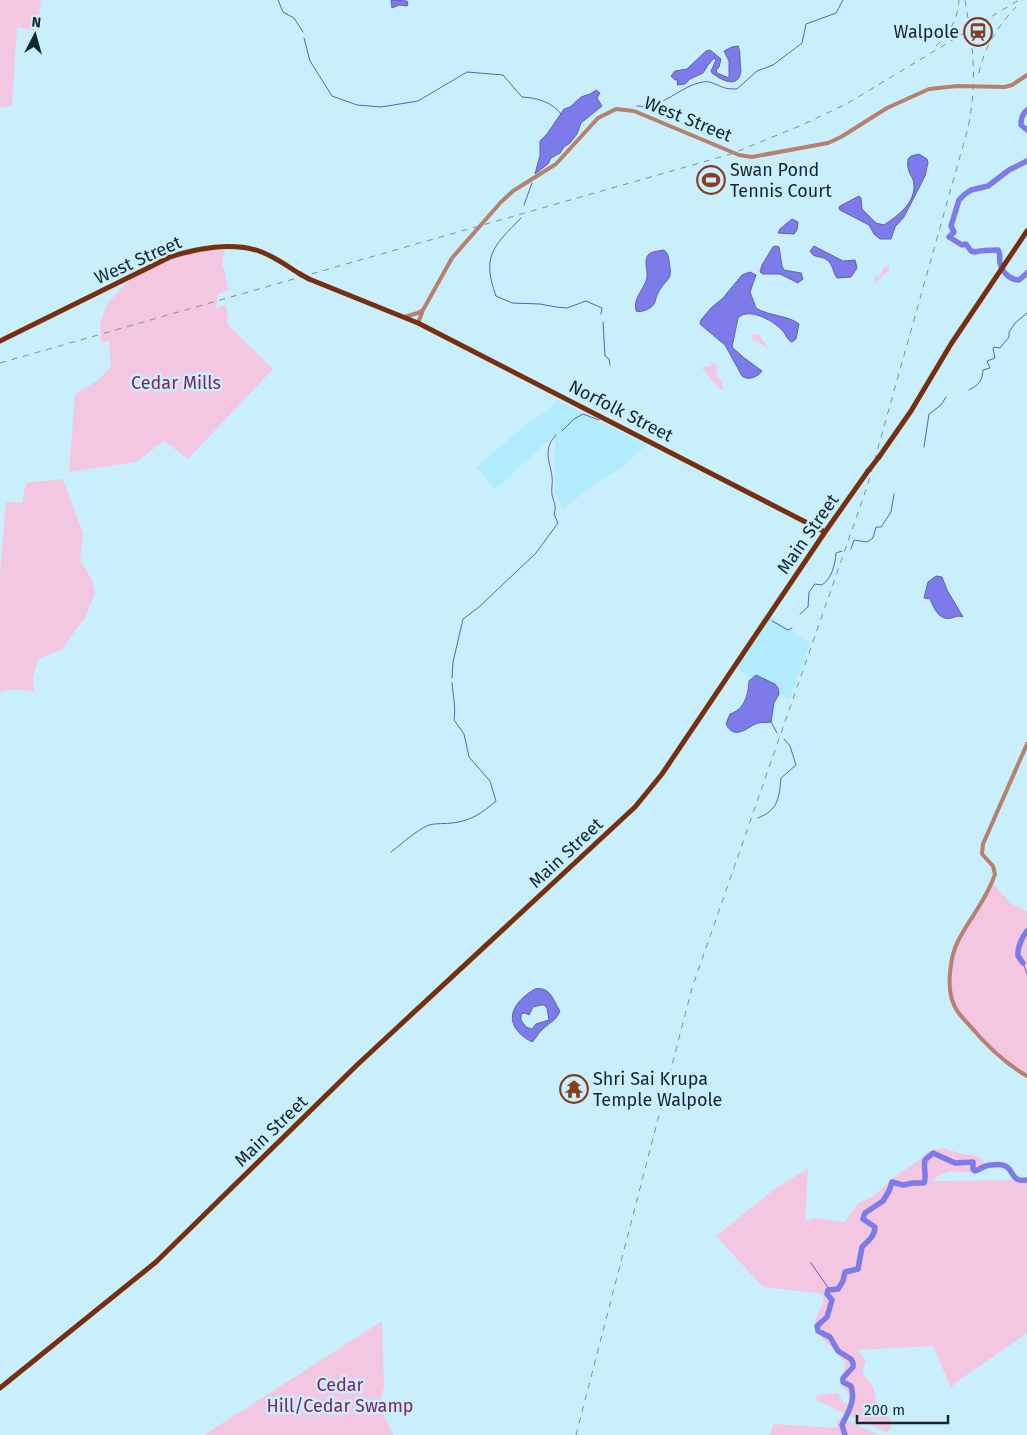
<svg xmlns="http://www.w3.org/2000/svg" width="1027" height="1435" font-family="'Fira Sans',sans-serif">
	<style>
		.built { fill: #b2eafe }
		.green { fill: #f3c6e2 }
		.water { fill: #7c7be9; stroke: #5d62b1; fill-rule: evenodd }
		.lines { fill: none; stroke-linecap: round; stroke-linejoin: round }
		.stream { stroke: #5d62b1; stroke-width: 1 }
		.river { stroke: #7c7be9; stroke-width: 5.5 }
		.minor { stroke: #b6816d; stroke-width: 4 }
		.major { stroke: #762f0f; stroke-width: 5 }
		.rail { stroke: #76929c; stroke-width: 1; stroke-dasharray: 6 6; stroke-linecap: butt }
		.major-bridge { stroke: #762f0f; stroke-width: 5 }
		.labels { text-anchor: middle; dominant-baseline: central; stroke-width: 5; stroke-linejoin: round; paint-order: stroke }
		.poi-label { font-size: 18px; fill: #14272d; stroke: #caeffc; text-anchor: start }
		.street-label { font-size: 18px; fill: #14272d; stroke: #caeffc }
		.park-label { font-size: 18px; fill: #842269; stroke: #caeffc }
	</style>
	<rect width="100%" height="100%" fill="#caeffc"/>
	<path class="built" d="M557,400L646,445L622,468L593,485L563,509L555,493V435L495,489L476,467L530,421L546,412Z
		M771,617L810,643L790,699L736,668Z"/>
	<path class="green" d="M0,0H41L37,31L17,27L12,106L0,108Z
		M224,250L222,266L224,267L228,290L218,294L216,308L226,305L228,325L273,369L188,459L164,441L136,462L69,472L75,394L97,381L111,367L109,341L101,343L100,324L107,304L137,272L171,256L191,252Z
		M885,265L889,267V271L873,284L876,276L879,277Z
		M753,334L759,335L769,349L756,341L754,342L752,338Z
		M710,363H715L718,372H715L718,378L721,379L723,388L722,390L717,386L702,368L706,365L707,367L711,366Z
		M63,479L83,533L80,560L92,580L95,593L86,616L61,650L38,659L33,678L34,692L14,689L0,692V574L6,502L22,503L26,483Z
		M992,883L1012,904L1027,911V1076L1008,1064L959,1014L952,1000L951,968L954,951Z
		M944,1148L962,1154L977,1156L985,1163V1167C967,1181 953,1161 932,1181L1027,1180V1333L955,1383L951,1388L933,1346L858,1350L866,1362C865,1366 861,1369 863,1373C864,1377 870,1381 872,1385C875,1391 875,1398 877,1404C881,1413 903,1422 886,1432L816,1400L817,1395L838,1393L843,1402L848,1405C853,1390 844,1393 841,1382C839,1376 847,1370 845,1362L817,1332C809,1314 827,1311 823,1294L763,1287L716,1236L777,1187L808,1169L805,1221L816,1218L845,1222L859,1203L874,1196L894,1177L918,1161L928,1152L936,1149Z
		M382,1321L384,1387L379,1405L393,1435H204Z
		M841,1418L879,1435H770L773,1424L837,1428V1421Z"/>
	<path class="water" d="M391,0L407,1L408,4L407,6L399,5L392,8Z
		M738,46C740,51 740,54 740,59C740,64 742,71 740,75C736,89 718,78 712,73L711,71L716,60L714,58L708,65L703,73L690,79L685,84L677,85L678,80H675L671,76L675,71L687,69L706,51L710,50L721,59L719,67L716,70L717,73L729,78V61L724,51L732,47Z
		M596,90L600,93L597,98L602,106L581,123L577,134L570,143L564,147L560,153L551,158L548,164L535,174L540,155V141L547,134L564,109L570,107L581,97L590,94Z
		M919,154L927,159L928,163L925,176L904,217L895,227L891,239H880L874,234L869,225L840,210L839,208L840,206L859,196L861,198L862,209L876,223L884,225C897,216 915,204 914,185C914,176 906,174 908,159L911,156Z
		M792,219L798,222L797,230L794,234L778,233L780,229Z
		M776,246L779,247L782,266L784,270L801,273L803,279L798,283L780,274H763L760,272L762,265L773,247Z
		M814,246L843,261L855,260L857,268L851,277L837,278C833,273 833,264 827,260C821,255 814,259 810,251Z
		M664,250C668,253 668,255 669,261C673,283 667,276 658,293C656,296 656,301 654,304C651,309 641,313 636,311C633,297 644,290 647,278C648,270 643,260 649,254C653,251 659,251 664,250Z
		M750,272L756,275L750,292L756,308C768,316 788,315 799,324L796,339L792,342C786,339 786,334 782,330C772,320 749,307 738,318L732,347L743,357L762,371C758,377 748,381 742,376L725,345L700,324L701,320L711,308L723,298L742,275Z
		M936,576L942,577L947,590L963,617C957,615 956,617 951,618C939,621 934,608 930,599L924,598L928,582Z
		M756,675L775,684L778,688L779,694L774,703L771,722C767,723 762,722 758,723C748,726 735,742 726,724L730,714C745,709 748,695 749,681Z
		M535,989C551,986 553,1001 560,1011C556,1021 550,1022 543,1029C538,1032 537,1038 532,1042C502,1026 509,1004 535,989ZM541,1005H544L547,1008L549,1020L536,1024L532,1029L526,1027L521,1020V1014L525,1013L529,1015L533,1007Z"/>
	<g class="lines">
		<path class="stream" d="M278,0L283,12L294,18L303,32
			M304,38L310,61L332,96L357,105L381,107L418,101L467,72L503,75L522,97C538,98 552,102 562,115
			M637,106C662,110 679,86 703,82C710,80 718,86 725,88C729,89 733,89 737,89L757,71L773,65L802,43L806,24L836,13L843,0
			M524,205L532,183
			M521,218C494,246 481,255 496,296L512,303L540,304L556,307L567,308L586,301L602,308L601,314
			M603,322L605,356L609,359L610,365
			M969,390C979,385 982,381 983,370L990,368L987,361L995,358L993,349L994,347L1000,348L1009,337V332L1015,323L1027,313
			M562,431L574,419L583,414L599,420
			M924,447L929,414L941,405L946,397
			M851,549L854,540L867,542L873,538L876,527H881L891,512L894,494
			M800,614L808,607L809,592L815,584L822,585C832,578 835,565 836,553L842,551
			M772,621L788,630L792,628
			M452,678L453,662L463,619L479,607L536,553L558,523L554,514C557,506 554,503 552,495C551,489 553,482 552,476C549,459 543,449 556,435
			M770,720L777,733
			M758,818C779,810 779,797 781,778L796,765L790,746L784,739
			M391,852C403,843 415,831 429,825C436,823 445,824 452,823C471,821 482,813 496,801L490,781L469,757L464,734L454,720C456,708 453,695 452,683
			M1023,963L1027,974
			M811,1263L829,1289"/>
		<path class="river" d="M1027,110C1022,114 1021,119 1021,125L1027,130
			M1027,161L1009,170L988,186L971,190L965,194L959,200L951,226L954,232L949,237L962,245L966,244L971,251L975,252C982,250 990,250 998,250C1001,255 999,257 1000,263C1002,272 1010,280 1019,280L1027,273
			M1023,963C1022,962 1019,957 1018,956C1017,948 1022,937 1027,931
			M845,1435L842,1425C848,1412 856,1401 851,1386L843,1382V1378L853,1367V1363L851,1359L838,1351L830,1337L818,1331L817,1326L827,1317L832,1300L827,1294L828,1290L838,1289L843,1281L845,1272L858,1269L862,1247C868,1241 875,1236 875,1227L863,1219L865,1213L883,1201L889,1191L892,1182L903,1185L913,1183H924C927,1176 923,1168 925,1160L933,1153L955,1163L973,1162V1169L975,1171C979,1170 982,1167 986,1166C989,1165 999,1164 1002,1165C1015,1167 1009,1183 1027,1180"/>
		<path class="minor" d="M404,317L418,313L423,310
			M418,323L423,310L452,258L501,202L513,191L556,164L598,118L616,109L634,111L739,155L752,157L828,143L841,137L887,108L929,89L957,86L1005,87L1012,85L1027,75
			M1027,744L983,844L982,854L993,866L995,874C987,899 969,919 958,941C950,957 946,988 954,1005C957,1013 964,1019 970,1026C987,1046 1004,1063 1027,1076"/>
		<path class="major" d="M309,279L418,323L825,532
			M0,341L170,257C197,248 232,242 259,251C274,256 287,266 300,274
			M879,457L911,411L951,344L1027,231
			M0,1388L156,1262L357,1065L635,807L662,774L825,532L868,471"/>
		<path class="rail" d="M936,46C950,33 958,18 959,0
			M979,73C984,47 998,26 1016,7
			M0,363L731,154L802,125L848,103L1019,0
			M576,1435L692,988L867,487L968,128C978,79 973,48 965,0"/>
		<path class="major-bridge" d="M300,274L309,279
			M868,471L879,457"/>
	</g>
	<defs>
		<symbol id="station-ring" viewBox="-11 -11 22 22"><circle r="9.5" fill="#caeffc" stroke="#863e21" stroke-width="1.5"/><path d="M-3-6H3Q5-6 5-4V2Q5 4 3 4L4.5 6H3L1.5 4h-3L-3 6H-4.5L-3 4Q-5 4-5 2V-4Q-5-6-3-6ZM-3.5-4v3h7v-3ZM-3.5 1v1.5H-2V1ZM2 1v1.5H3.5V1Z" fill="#863e21"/></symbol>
		<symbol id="stadium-ring" viewBox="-11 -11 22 22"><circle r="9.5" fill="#caeffc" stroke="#863e21" stroke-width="1.5"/><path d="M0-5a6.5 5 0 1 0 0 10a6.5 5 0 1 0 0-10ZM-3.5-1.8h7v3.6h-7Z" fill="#863e21"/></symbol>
		<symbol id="temple-ring" viewBox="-11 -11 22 22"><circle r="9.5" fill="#caeffc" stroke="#863e21" stroke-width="1.5"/><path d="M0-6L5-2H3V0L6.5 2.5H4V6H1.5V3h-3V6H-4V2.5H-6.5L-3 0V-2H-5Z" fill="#863e21"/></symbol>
	</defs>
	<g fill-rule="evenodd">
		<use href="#station-ring" x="962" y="16" width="32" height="32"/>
		<use href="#stadium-ring" x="695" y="164" width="32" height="32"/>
		<use href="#temple-ring" x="558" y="1073" width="32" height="32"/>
	</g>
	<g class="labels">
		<g class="poi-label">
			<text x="959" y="32" text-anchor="end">Walpole</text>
			<text x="730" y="170">Swan Pond<tspan x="730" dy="21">Tennis Court</tspan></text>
			<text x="593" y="1079">Shri Sai Krupa<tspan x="593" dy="21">Temple Walpole</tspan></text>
		</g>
		<g class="street-label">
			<text transform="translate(688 119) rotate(22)">West Street</text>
			<text transform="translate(138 260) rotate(-24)">West Street</text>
			<text transform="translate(621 411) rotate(27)">Norfolk Street</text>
			<text transform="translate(808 534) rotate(-55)">Main Street</text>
			<text transform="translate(566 853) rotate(-43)">Main Street</text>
			<text transform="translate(271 1131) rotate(-44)">Main Street</text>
		</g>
		<g class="park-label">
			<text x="176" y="383">Cedar Mills</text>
			<text x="340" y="1385">Cedar<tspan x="340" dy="21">Hill/Cedar Swamp</tspan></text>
		</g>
	</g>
	<g transform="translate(35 35) rotate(6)" stroke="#caeffc" stroke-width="4" paint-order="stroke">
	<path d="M0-4L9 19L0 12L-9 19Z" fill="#14272d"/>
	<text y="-8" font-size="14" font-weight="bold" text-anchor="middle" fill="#14272d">N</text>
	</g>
	<path d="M857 1415v8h91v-8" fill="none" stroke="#14272d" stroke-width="2.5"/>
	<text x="864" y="1415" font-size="15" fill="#14272d" stroke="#caeffc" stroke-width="4" paint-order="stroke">200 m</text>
</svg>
